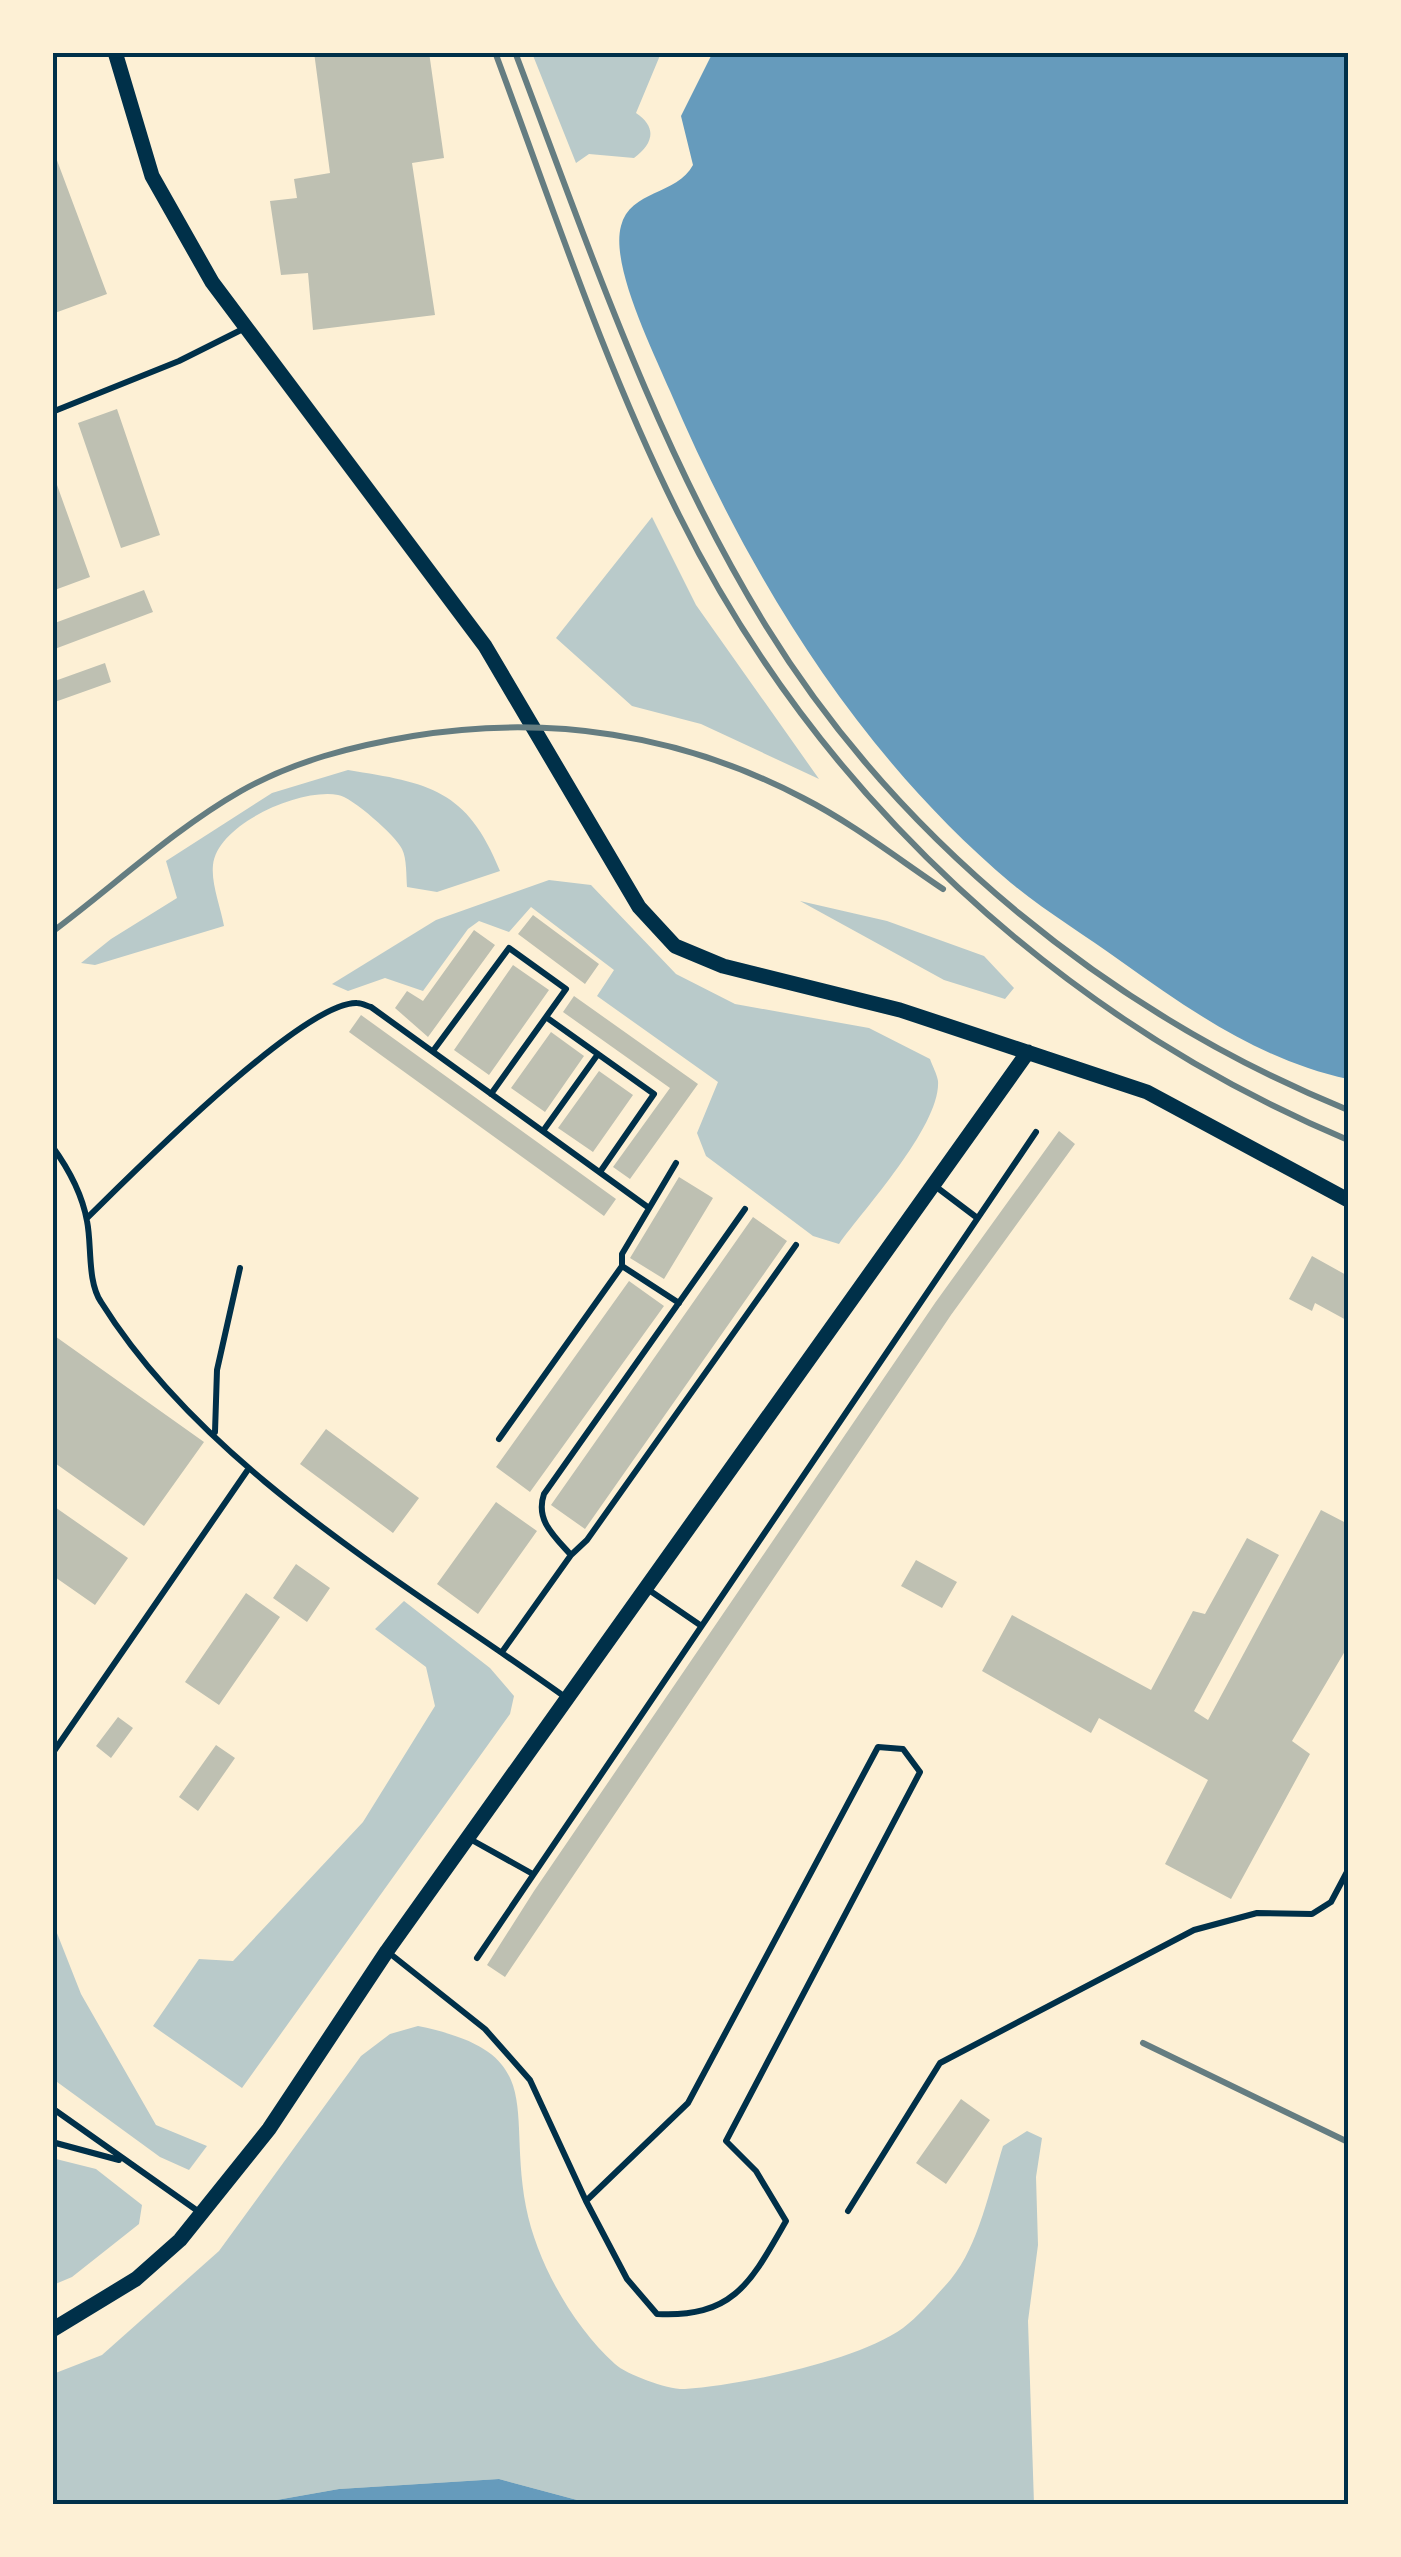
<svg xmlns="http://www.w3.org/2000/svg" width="1401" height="2557" font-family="'Open Sans',sans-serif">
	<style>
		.green { fill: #b9caca }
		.water { fill: #669bbc }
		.building { fill: #bec0b2 }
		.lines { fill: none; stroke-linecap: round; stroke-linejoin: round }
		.service { stroke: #003049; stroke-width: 6 }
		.tertiary { stroke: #003049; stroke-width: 15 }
		.rail { stroke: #657d81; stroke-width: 6 }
		.neatline { fill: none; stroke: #003049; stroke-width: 4 }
	</style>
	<rect width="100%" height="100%" fill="#fdf0d5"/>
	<path class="green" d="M532,53H661L636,113C657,127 654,143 634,158L589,154L576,163Z
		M652,517L696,605L819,779L701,724L632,706L556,638Z
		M348,770C429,783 467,789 500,871L437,892L407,887C406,876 407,859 402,849C396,836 352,797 338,795C300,788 217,824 213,865C211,884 221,908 224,926L95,965L81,963L111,939L177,898L166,861L272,793Z
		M549,880L591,885L676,974L735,1004L869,1028L930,1059C932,1065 937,1074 938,1081C941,1125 865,1208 839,1244L813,1236L706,1156L697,1133L718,1082L597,996L614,970L531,907L509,932L479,921L468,929L423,991L385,978L348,991L332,984L436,920Z
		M800,901L887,921L984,956L1014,988L1005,999L944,980Z
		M404,1601L490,1668L514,1696L510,1714L242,2088L153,2026L199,1959L233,1961L363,1822L435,1706L426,1667L375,1629Z
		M53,1923L81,1994L156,2125L207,2146L189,2170L160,2157L53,2079Z
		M418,2026C549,2053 507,2106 526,2207C537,2263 573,2326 615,2364C627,2375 669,2390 685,2389C742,2385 857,2361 903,2328C919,2316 937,2295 951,2279C979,2245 990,2188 1003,2146L1027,2131L1042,2138L1036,2177L1038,2245L1028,2321L1034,2504H592L499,2479L339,2489L254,2504H53V2374L102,2355L219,2251L361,2056L390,2034Z
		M52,2158L96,2169L142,2205L139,2224L72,2277L53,2285Z"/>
	<path class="water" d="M713,52L1348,53V1079C1263,1061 1192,1012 1122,962C1086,936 1046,912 1011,883C856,752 749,576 670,391C654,353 610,266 621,226C630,190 677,195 693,165L681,116Z
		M499,2479L592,2504H254L339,2489Z"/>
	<path class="building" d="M314,52H429L444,158L412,163L435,315L313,330L308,273L281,275L270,201L297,198L294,179L330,173Z
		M52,147L107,294L52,314Z
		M117,409L160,535L121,548L78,423Z
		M52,471L90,577L52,591Z
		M144,590L153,612L52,650V624Z
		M105,663L111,682L52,703V682Z
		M533,915L599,964L585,984L518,934Z
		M474,930L495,945L428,1037L395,1008L407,991L423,1001Z
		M513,965L549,990L489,1075L454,1050Z
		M574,996L698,1084L630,1179L613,1167L670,1088L563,1012Z
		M361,1015L616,1199L604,1216L349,1032Z
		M551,1032L584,1056L545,1112L511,1088Z
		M599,1071L633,1095L593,1152L558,1128Z
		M1059,1131L1075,1144L951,1315L505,1977L487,1965L534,1891L935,1303Z
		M679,1177L713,1198L664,1279L630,1258Z
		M753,1217L787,1241L585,1529L551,1505Z
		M1312,1256L1348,1276V1321L1315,1303L1312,1311L1289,1299Z
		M629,1281L664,1306L530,1492L496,1467Z
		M52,1334L204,1442L144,1526L52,1461Z
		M326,1429L419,1498L393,1533L300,1464Z
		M496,1502L537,1531L478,1614L437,1584Z
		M52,1505L128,1558L95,1605L52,1575Z
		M1321,1510L1348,1524V1646L1292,1741L1310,1754L1231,1899L1165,1864L1208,1780L1099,1718L1091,1733L982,1671L1012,1615L1151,1690L1193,1611L1205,1614L1247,1538L1279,1555L1194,1711L1208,1720Z
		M916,1560L957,1582L942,1608L901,1586Z
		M296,1564L330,1588L307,1622L273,1598Z
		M246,1593L280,1617L219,1705L185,1682Z
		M118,1717L133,1728L111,1758L96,1746Z
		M216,1745L235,1758L198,1811L179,1797Z
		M961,2099L990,2120L946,2184L916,2163Z"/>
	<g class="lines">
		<path class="service" d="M52,412L179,361L243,329
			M546,1017L654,1094L600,1172
			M433,1051L509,948L566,989L491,1094
			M543,1131L598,1054
			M52,1146C68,1168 82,1193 87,1221C92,1245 87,1281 101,1302C206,1470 406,1583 565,1697
			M935,1186L976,1217
			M87,1218C130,1176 303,1001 357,1003C362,1003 367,1006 371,1007L649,1208
			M622,1266V1254L676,1163
			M215,1432L217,1370L240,1268
			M499,1439L622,1266L679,1303
			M571,1555C554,1536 535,1520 544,1494L745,1209
			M646,1588L700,1625
			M502,1652L571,1555L587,1540L796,1245
			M52,1754L247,1471
			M470,1839L531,1873
			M388,1952L485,2029L530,2080L586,2201L688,2103L878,1747L903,1749L920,1772L726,2141L756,2171L786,2221C751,2282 734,2318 657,2314L627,2279L586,2201
			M477,1958L1036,1132
			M52,2108L202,2214
			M52,2142L119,2160
			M848,2211L940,2063L1194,1930L1257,1913L1312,1914L1331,1902L1348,1870"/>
		<path class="tertiary" d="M115,52L152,176L212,282L485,646L639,907L675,946L723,966L900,1010L1147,1092L1348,1200
			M52,2330L136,2279L180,2240L269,2129L387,1951L1028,1052"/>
		<path class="rail" d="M495,52C553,208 605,367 679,515C818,796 1061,1019 1348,1140
			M515,52C589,247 656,447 766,626C899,842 1114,1015 1348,1110
			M52,932C115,885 173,830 241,791C294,761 353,746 413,736C548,714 681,734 803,798C852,823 897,858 943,889
			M1143,2043L1348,2142"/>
	</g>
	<rect width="1401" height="2557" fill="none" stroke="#fdf0d5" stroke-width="110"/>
	<rect x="55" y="55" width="1291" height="2447" class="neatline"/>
</svg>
